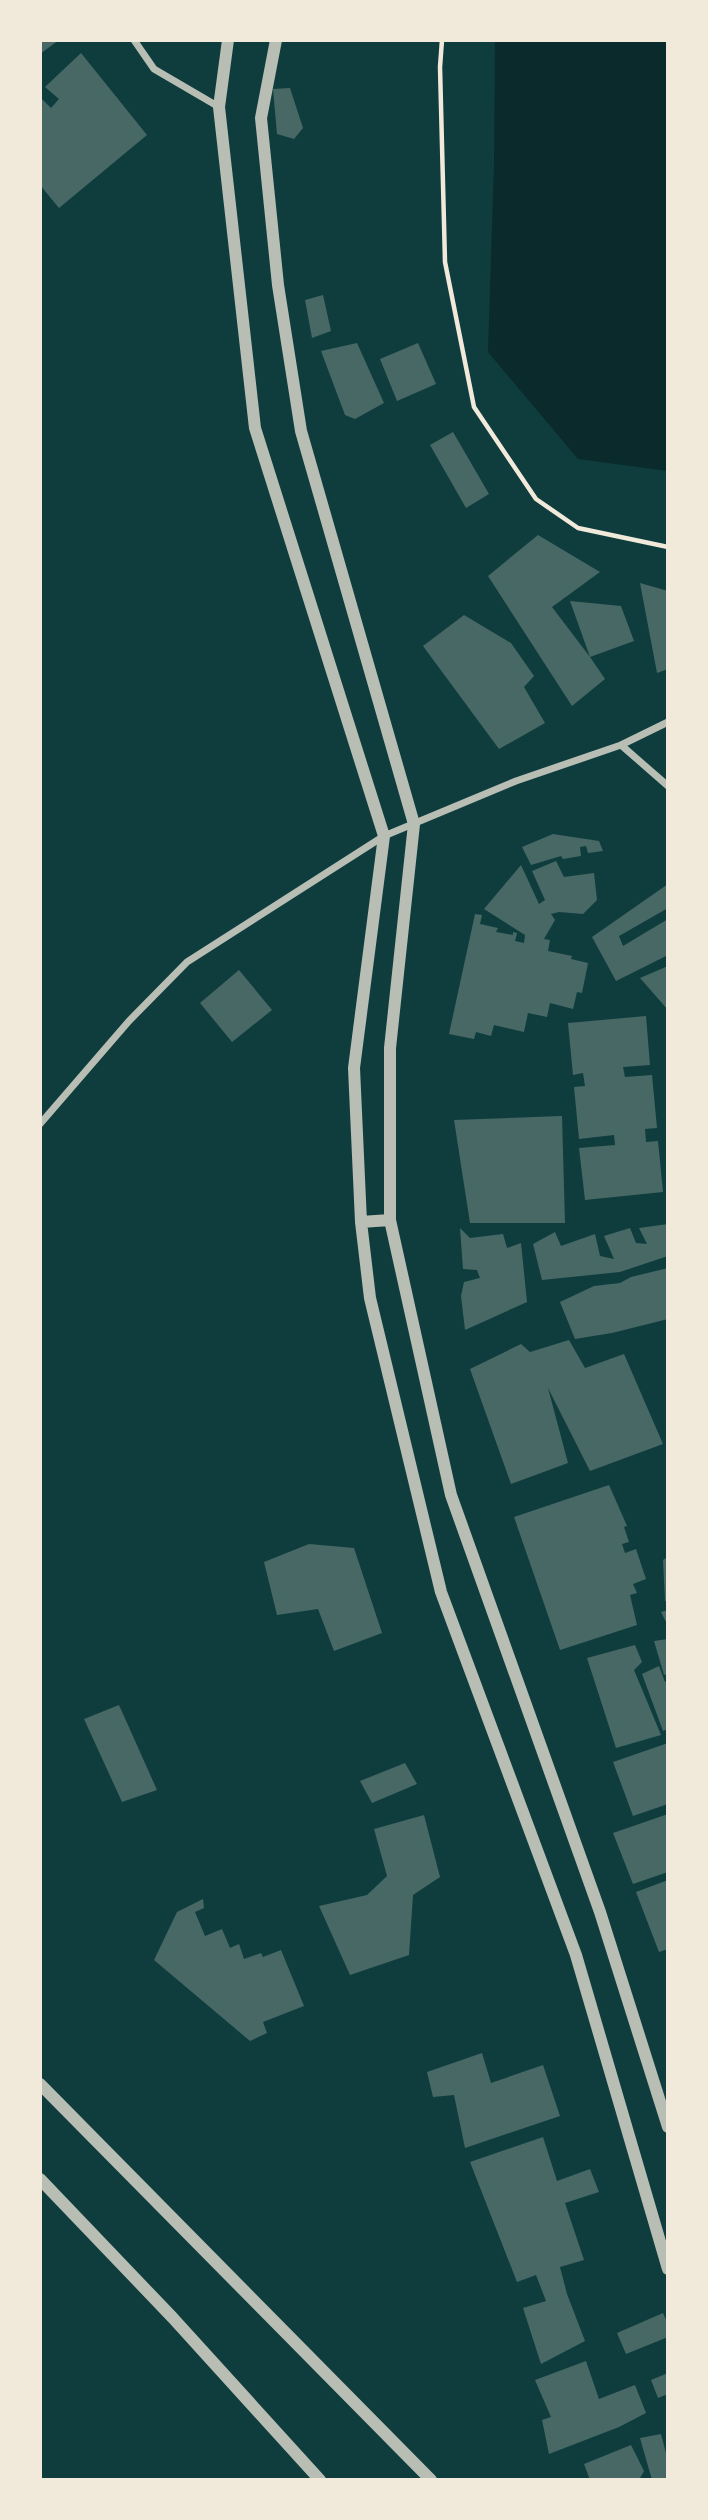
<svg xmlns="http://www.w3.org/2000/svg" width="708" height="2520" font-family="'Fira Sans Condensed',sans-serif">
	<style>
		.water { fill: #0a2a2b }
		.building { fill: #486865 }
		.lines { fill: none; stroke-linecap: round; stroke-linejoin: round }
		.path { stroke: #f1e9da; stroke-width: 4.5 }
		.minor { stroke: #b8beb3; stroke-width: 7 }
		.tertiary { stroke: #b8beb3; stroke-width: 12 }
	</style>
	<rect width="100%" height="100%" fill="#0f3d3e"/>
	<path class="water" d="M495,40H668V471L578,459L488,352L494,164Z"/>
	<path class="building" d="M40,40H59L40,54Z
		M81,53L147,135L59,208L40,185V97L51,108L59,99L45,87Z
		M290,88L303,128L294,139L277,134L273,89Z
		M323,295L331,331L312,338L305,300Z
		M357,343L384,403L355,419L345,415L321,351Z
		M418,343L436,384L397,401L380,359Z
		M453,432L489,494L466,508L430,445Z
		M538,535L600,572L552,607L590,657L570,601L621,606L634,641L590,657L605,679L572,706L488,576Z
		M640,583L668,591V669L657,673Z
		M464,615L511,643L534,676L524,687L545,723L499,749L423,646Z
		M553,834L599,841L603,851L588,853L586,846L580,847L581,856L563,859L561,856L531,865L522,847Z
		M556,861L564,877L594,873L597,900L583,914L559,912L551,914L555,920L544,939L550,940L548,951L572,956L571,959L588,963L582,993L577,992L573,1009L550,1003L547,1017L528,1013L524,1032L494,1025L491,1036L476,1032L474,1039L449,1034L475,914L482,915L480,924L498,928L496,932L513,935V932L517,933L515,941L524,943L525,935L484,909L521,865L539,904L545,900L532,871Z
		M668,884V908L619,936L623,946L668,919V955L616,981L592,937Z
		M668,966V1010L640,978Z
		M239,970L272,1010L232,1042L200,1003Z
		M646,1016L650,1065L623,1067L625,1077L652,1075L657,1128L645,1129L646,1142L658,1141L663,1192L585,1200L579,1148L615,1145L614,1135L579,1139L574,1087L585,1086L583,1073L573,1075L568,1023Z
		M562,1116L565,1223H470L454,1120Z
		M668,1224V1256L620,1272L542,1280L533,1244L555,1232L561,1246L595,1234L600,1256L614,1259L604,1236L630,1228L636,1243L647,1244L639,1228Z
		M460,1228L470,1238L503,1234L507,1248L521,1243L527,1302L465,1330L461,1296L464,1282L480,1278L477,1270L463,1269Z
		M668,1268V1319L612,1333L575,1339L560,1302L594,1286L620,1283L631,1277Z
		M569,1340L585,1368L624,1354L663,1444L590,1471L548,1388L568,1463L511,1484L470,1369L521,1344L530,1352Z
		M609,1485L627,1526L624,1527L629,1542L622,1544L625,1553L636,1549L646,1579L633,1584L637,1593L630,1595L637,1625L560,1650L514,1517Z
		M309,1544L354,1548L382,1633L334,1651L318,1609L277,1615L264,1562Z
		M668,1557V1601H665L663,1560Z
		M668,1610V1626L661,1612Z
		M668,1639V1674L664,1675L654,1641Z
		M635,1645L642,1662L634,1670L661,1735L616,1748L587,1658Z
		M659,1666L665,1682L668,1680V1729L663,1731L642,1674Z
		M119,1705L157,1790L122,1802L84,1719Z
		M668,1743V1804L633,1816L613,1762Z
		M405,1763L417,1784L372,1803L360,1781Z
		M668,1814V1872L633,1884L613,1833Z
		M424,1815L440,1877L413,1895L409,1955L350,1975L319,1906L367,1895L387,1876L374,1829Z
		M668,1880V1949L659,1952L636,1892Z
		M203,1899L204,1908L195,1912L205,1936L222,1929L230,1948L239,1944L244,1959L261,1953L263,1957L281,1950L304,2006L263,2022L267,2033L250,2041L154,1960L177,1912Z
		M482,2053L491,2083L543,2065L560,2116L465,2148L454,2095L433,2097L427,2072Z
		M543,2137L557,2181L590,2169L599,2192L565,2203L584,2260L560,2267L567,2294L585,2341L541,2364L523,2308L546,2301L536,2275L517,2282L470,2162Z
		M663,2313L668,2324V2337L626,2354L617,2333Z
		M586,2361L599,2399L635,2385L646,2413L619,2427L549,2454L542,2420L551,2417L535,2380Z
		M668,2373V2394L658,2398L651,2380Z
		M661,2434L668,2461V2480H652L640,2438Z
		M631,2445L644,2471L639,2480H590L584,2464Z"/>
	<g class="lines">
		<path class="path" d="M442,40L440,67L445,262L474,407L536,499L578,528L668,547"/>
		<path class="minor" d="M134,40L154,69L219,107
			M621,745L668,722
			M40,1124L129,1021L187,962L384,836L516,781L621,745L668,786"/>
		<path class="tertiary" d="M228,40L219,107L255,428L384,836L354,1068L361,1222L370,1298L441,1592L576,1955L668,2269
			M276,40L261,118L278,285L301,431L414,824L390,1048V1220L451,1495L600,1912L668,2127
			M361,1222L390,1220
			M40,2084L431,2480
			M40,2179L172,2317L320,2480"/>
	</g>
	<rect width="708" height="2520" fill="none" stroke="#f1e9da" stroke-width="84"/>
</svg>
